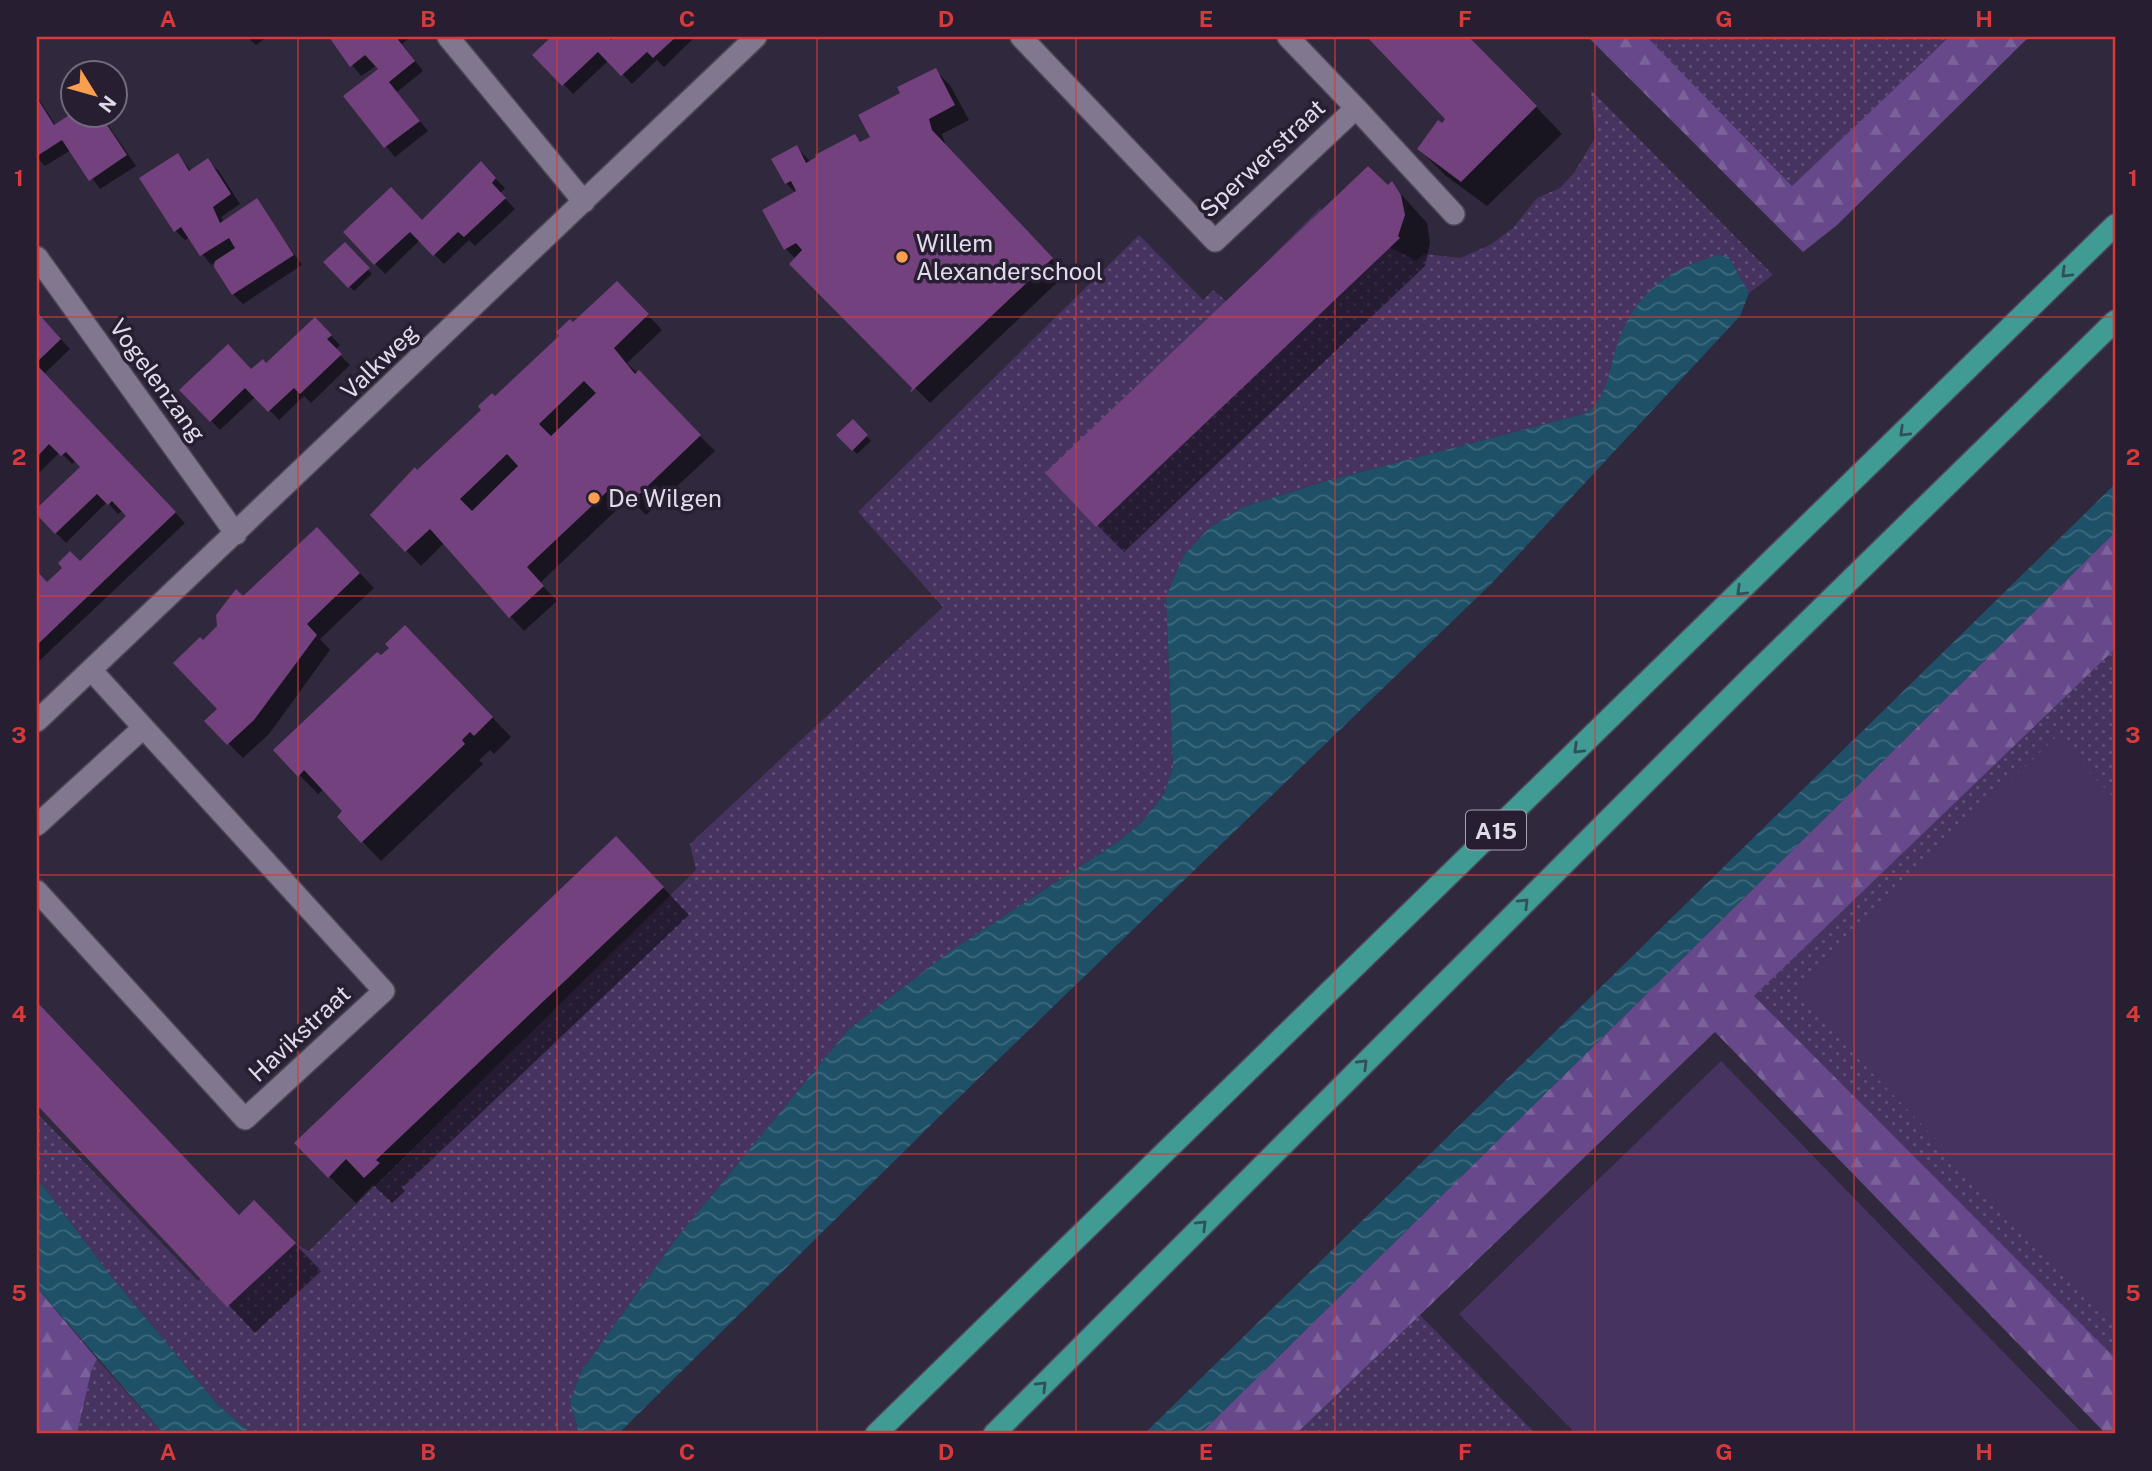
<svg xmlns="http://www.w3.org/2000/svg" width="2152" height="1471" font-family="'Public Sans',sans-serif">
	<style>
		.green { fill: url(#green-dots) }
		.forest { fill: url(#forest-firs) }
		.pitch { fill: #47335f }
		.water { fill: url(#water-waves) }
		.shadow { fill: #0007 }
		.building { fill: #73417d; fill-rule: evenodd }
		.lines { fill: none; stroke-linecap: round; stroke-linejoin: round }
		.minor-casing { stroke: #4d4556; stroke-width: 24 }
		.highway-casing { stroke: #4d4556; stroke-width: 24 }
		.minor { stroke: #81778f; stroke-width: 21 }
		.highway { stroke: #419b95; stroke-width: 21 }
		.oneway { stroke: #31505a }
		.grid { fill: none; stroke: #d73a3b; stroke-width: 2; stroke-opacity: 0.55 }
		.poi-dot { fill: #fa9f4f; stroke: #271e32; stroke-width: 2.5 }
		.labels { text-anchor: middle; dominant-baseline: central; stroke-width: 7; stroke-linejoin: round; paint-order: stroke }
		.shield { fill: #271e32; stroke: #a9a2b2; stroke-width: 2 }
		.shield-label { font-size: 23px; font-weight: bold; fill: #e1dbe9 }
		.street-label { font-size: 24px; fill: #e1dbe9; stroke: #271e32 }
		.poi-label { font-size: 24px; fill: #e1dbe9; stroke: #271e32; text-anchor: start }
		.neatline { fill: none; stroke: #d73a3b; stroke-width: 2.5 }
		.grid-label { font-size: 23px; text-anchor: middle; font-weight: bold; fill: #d73a3b }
	</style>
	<defs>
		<pattern id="green-dots" width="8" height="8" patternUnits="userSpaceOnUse" patternTransform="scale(1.75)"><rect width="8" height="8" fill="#47335f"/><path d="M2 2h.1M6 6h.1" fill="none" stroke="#615076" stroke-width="1.8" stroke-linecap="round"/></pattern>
		<pattern id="forest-firs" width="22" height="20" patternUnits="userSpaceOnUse" patternTransform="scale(1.75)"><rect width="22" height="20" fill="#66488b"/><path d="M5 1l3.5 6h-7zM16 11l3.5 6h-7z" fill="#7c629b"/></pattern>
		<pattern id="water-waves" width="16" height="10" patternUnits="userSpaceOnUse" patternTransform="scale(1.75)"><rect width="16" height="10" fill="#1e5168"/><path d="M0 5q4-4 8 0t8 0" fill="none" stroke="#3e697e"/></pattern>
	</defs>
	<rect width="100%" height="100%" fill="#30283c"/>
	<path class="green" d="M1647,37H1949L1792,186Z
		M1591,90L1773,275L1749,293L1729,257L1719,255L1615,353L1607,385L1597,404L1587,413L1330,480L1243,507L1209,528L1184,555L1166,597L1173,767L1164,794L1141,823L1116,843L952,950L849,1029L675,1240L581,1372L570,1401L578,1431L582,1434H252L218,1405L110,1275L37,1178V1113L198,1281L213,1266L242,1294L293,1243L309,1251L696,870L690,844L943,607L858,512L1139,235L1203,300L1213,290L1227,302L1320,208C1346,235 1384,241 1416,261L1424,254L1460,258L1490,245L1513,228L1537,198L1560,188L1574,173L1595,138Z
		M2115,649V1358L1754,996Z
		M1420,1315L1536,1434H1296Z
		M97,1359L164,1434H77L91,1372Z"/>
	<path class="forest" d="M1588,37H1647L1792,186L1949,37H2029L1836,226L1803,252Z
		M2115,532V649L1754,996L2115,1358V1434H2106L1715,1032L1296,1434H1200Z
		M37,1288L97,1359L91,1372L77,1434H37Z"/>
	<path class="pitch" d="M2056,737L2115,799V1325L1793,991Z
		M1721,1061L2083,1434H1576L1459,1314Z"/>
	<path class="water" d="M1719,255L1729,257L1749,293L1740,316L1492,583L945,1111L618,1434H582L578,1431L570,1401L581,1372L675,1240L849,1029L952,950L1116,843L1141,823L1164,794L1173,767L1166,597L1184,555L1209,528L1243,507L1330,480L1587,413C1606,397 1608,377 1614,355C1630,298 1663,270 1719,255Z
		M2115,484V532L1200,1434H1144Z
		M37,1178L110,1275L218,1405L252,1434H164L37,1288Z"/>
	<path class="shadow" d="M247,37H267L256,45Z
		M330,37L409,38L402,44L423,71L397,92L428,131L395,157L345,97L381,69L377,65L361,76Z
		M553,37H606L611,42L616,37H695L664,67L657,60L632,84L609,60L573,94L535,55Z
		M1369,37H1469L1562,134L1487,206L1446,176L1419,149L1448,119Z
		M935,70L950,85L969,120L942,134L946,147L1066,274L930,403L792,264L796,259L786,249L765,210L796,193L786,183L796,147L811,162L855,136L862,143L872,137Z
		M37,96L56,126L74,116H102L136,166L100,189L71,150L45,166L37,158Z
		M178,155L192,172L208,161L218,170L240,204L221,217L224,222L257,201L302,265L243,304L233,294L217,261L211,265L190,237L185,240L176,231Z
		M481,164L505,188L500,193L515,209L475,246L469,240L444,264L420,240L385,274L345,232L422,222Z
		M1392,184L1427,223L1430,243L1425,266L1124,552L1097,525Z
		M345,245L372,274L354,291L326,262Z
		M632,298L662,330L627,363L715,451L646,515L629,498L540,583L557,601L524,631L444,543L421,566L372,515L573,324Z
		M37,313L70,349L44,374L185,523L37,663V573L47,584L80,563L129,516L123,510L118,514L107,502L66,543L37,513L83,467L76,460L72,464L60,452L37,475Z
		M315,319L340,345L335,350L350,365L311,403L304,396L279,420L256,396L220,430L181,390L267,365Z
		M853,421L871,441L857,454L839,435Z
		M331,543L374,588L320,639L330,650L269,734L243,758L206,721L220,709L203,642L243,599Z
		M424,646L511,737L494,754L490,750L479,760L483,764L381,861L339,817L345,811L324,789L318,794L275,750L381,658Z
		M642,865L689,915L402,1188L405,1191L392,1203L373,1185L356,1203L296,1143Z
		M37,1003L239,1217L281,1229L321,1271L255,1333L37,1103Z"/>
	<path class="building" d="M329,37H396L415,61L389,82L420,121L384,148L343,96L378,69L365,55L350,67Z
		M551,37H608L611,40L614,37H676L653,58L647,52L621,76L598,52L562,86L532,55Z
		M1367,37H1469L1537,106L1461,182L1417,149L1438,120L1442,123L1445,119Z
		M936,68L955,105L929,119L932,130L1053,258L910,393L912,388L789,264L802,250L796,243L784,250L762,210L796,191L791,181L785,184L771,159L797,145L806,163L816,157L815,155L855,134L860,142L870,137L858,115L900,93L897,87Z
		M37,98L54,125L74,112V116H101L127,155L89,181L62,140L37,156Z
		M178,153L189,171L208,158L231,194L213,207L220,223L257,198L294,255L232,295L214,267L215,261L235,248L229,238L200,256L181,227L174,232L139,178Z
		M481,161L496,178L492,183L506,198L464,237L458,232L433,256L410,232L374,265L343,232L391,187L422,220Z
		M1368,166L1388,185L1392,181L1401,195L1405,215L1398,236L1400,238L1096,527L1045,473Z
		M345,242L370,268L348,288L323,262Z
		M617,281L649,314L614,348L635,374L639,370L701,435L631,502L614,485L527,567L544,586L509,618L430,529L405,552L370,515L415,467L417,470L481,410L478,406L492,393L495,396L559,336L556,332L570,319L573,322ZM584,381L596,393L551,436L539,424ZM507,454L518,466L472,511L460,499Z
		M37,312L61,339L37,362Z
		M315,317L332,335L327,339L342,354L300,394L294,388L268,412L245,388L210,422L179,390L228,344L251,369L263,359L266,363Z
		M37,365L176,512L37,645V571L47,582L62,568L58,563L70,551L80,561L126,516L112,501L108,505L97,494L55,534L37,515V508L80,467L66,452L61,456L49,444L37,457Z
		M853,419L868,435L852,451L836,435Z
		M317,527L360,573L307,624L317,635L254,720L227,745L204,721L217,709L173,663L200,637L203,640L217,626L216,615L236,589L243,596Z
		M405,625L493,717L474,736L470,732L462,740L465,744L361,843L337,817L342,811L304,770L298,777L273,750L377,652L381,655L389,648L385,644Z
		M616,836L664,887L376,1160L380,1163L364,1178L346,1159L328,1178L294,1143Z
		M37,1002L239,1215L254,1200L296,1243L227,1307L37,1105Z"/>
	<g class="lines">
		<defs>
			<path id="minor" d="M448,37L584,202
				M1021,37L1215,241L1356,108L1288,37
				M1356,108L1454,214
				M37,257L236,534
				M37,721L756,37
				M37,825L143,728
				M37,891L245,1119L384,991L92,671"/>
			<path id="highway" d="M876,1434L2115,225
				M994,1434L1751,677L2115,321"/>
		</defs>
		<use href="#minor" class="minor-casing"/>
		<use href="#highway" class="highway-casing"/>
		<use href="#minor" class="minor"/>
		<use href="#highway" class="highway"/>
	</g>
	<defs><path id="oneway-chevron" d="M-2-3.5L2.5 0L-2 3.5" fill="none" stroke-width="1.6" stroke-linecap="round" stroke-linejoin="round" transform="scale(1.75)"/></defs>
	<g class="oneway">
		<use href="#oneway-chevron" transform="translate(2066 273) rotate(136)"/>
		<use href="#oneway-chevron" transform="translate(1904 432) rotate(136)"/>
		<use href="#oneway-chevron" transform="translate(1741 591) rotate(136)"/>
		<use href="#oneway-chevron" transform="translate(1578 749) rotate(136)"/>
		<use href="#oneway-chevron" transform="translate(1524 903) rotate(-45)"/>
		<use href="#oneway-chevron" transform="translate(1363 1064) rotate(-45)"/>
		<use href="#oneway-chevron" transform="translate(1202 1225) rotate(-45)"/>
		<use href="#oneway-chevron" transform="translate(1042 1386) rotate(-45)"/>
	</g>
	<path class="grid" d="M298,37V1434M557,37V1434M817,37V1434M1076,37V1434M1335,37V1434M1595,37V1434M1854,37V1434M37,317H2115M37,596H2115M37,875H2115M37,1154H2115"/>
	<g class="poi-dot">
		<circle cx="902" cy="257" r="7"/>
		<circle cx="594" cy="498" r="7"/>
	</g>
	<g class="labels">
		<rect class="shield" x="1466" y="810.5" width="60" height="39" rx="5"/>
		<g class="shield-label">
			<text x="1496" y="830">A15</text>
		</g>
		<g class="street-label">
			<text transform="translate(1262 158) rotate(-43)">Sperwerstraat</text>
			<text transform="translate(379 361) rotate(-44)">Valkweg</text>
			<text transform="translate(158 380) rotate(54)">Vogelenzang</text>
			<text transform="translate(299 1033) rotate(-43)">Havikstraat</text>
		</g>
		<g class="poi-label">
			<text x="916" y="243">Willem<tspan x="916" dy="28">Alexanderschool</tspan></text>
			<text x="608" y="498">De Wilgen</text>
		</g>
	</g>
	<rect width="2152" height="1471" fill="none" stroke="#271e32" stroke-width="77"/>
	<g transform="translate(94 94) rotate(127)"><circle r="33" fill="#271e32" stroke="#716a7b" stroke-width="2"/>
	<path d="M0-5L12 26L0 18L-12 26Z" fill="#fa9f4f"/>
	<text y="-10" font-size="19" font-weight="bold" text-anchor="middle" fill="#e1dbe9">N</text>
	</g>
	<rect x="38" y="38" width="2076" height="1394" class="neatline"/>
	<g class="grid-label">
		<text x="168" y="27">A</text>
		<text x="428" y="27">B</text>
		<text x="687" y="27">C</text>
		<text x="946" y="27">D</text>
		<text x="1206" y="27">E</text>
		<text x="1465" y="27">F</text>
		<text x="1724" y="27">G</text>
		<text x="1984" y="27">H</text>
		<text x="19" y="186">1</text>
		<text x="2133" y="186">1</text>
		<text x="19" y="465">2</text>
		<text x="2133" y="465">2</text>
		<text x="19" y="743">3</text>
		<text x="2133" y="743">3</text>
		<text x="19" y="1022">4</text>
		<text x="2133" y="1022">4</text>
		<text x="19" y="1301">5</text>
		<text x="2133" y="1301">5</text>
		<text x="168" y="1460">A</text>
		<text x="428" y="1460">B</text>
		<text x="687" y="1460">C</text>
		<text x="946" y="1460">D</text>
		<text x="1206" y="1460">E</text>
		<text x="1465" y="1460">F</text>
		<text x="1724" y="1460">G</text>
		<text x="1984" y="1460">H</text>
	</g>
</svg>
